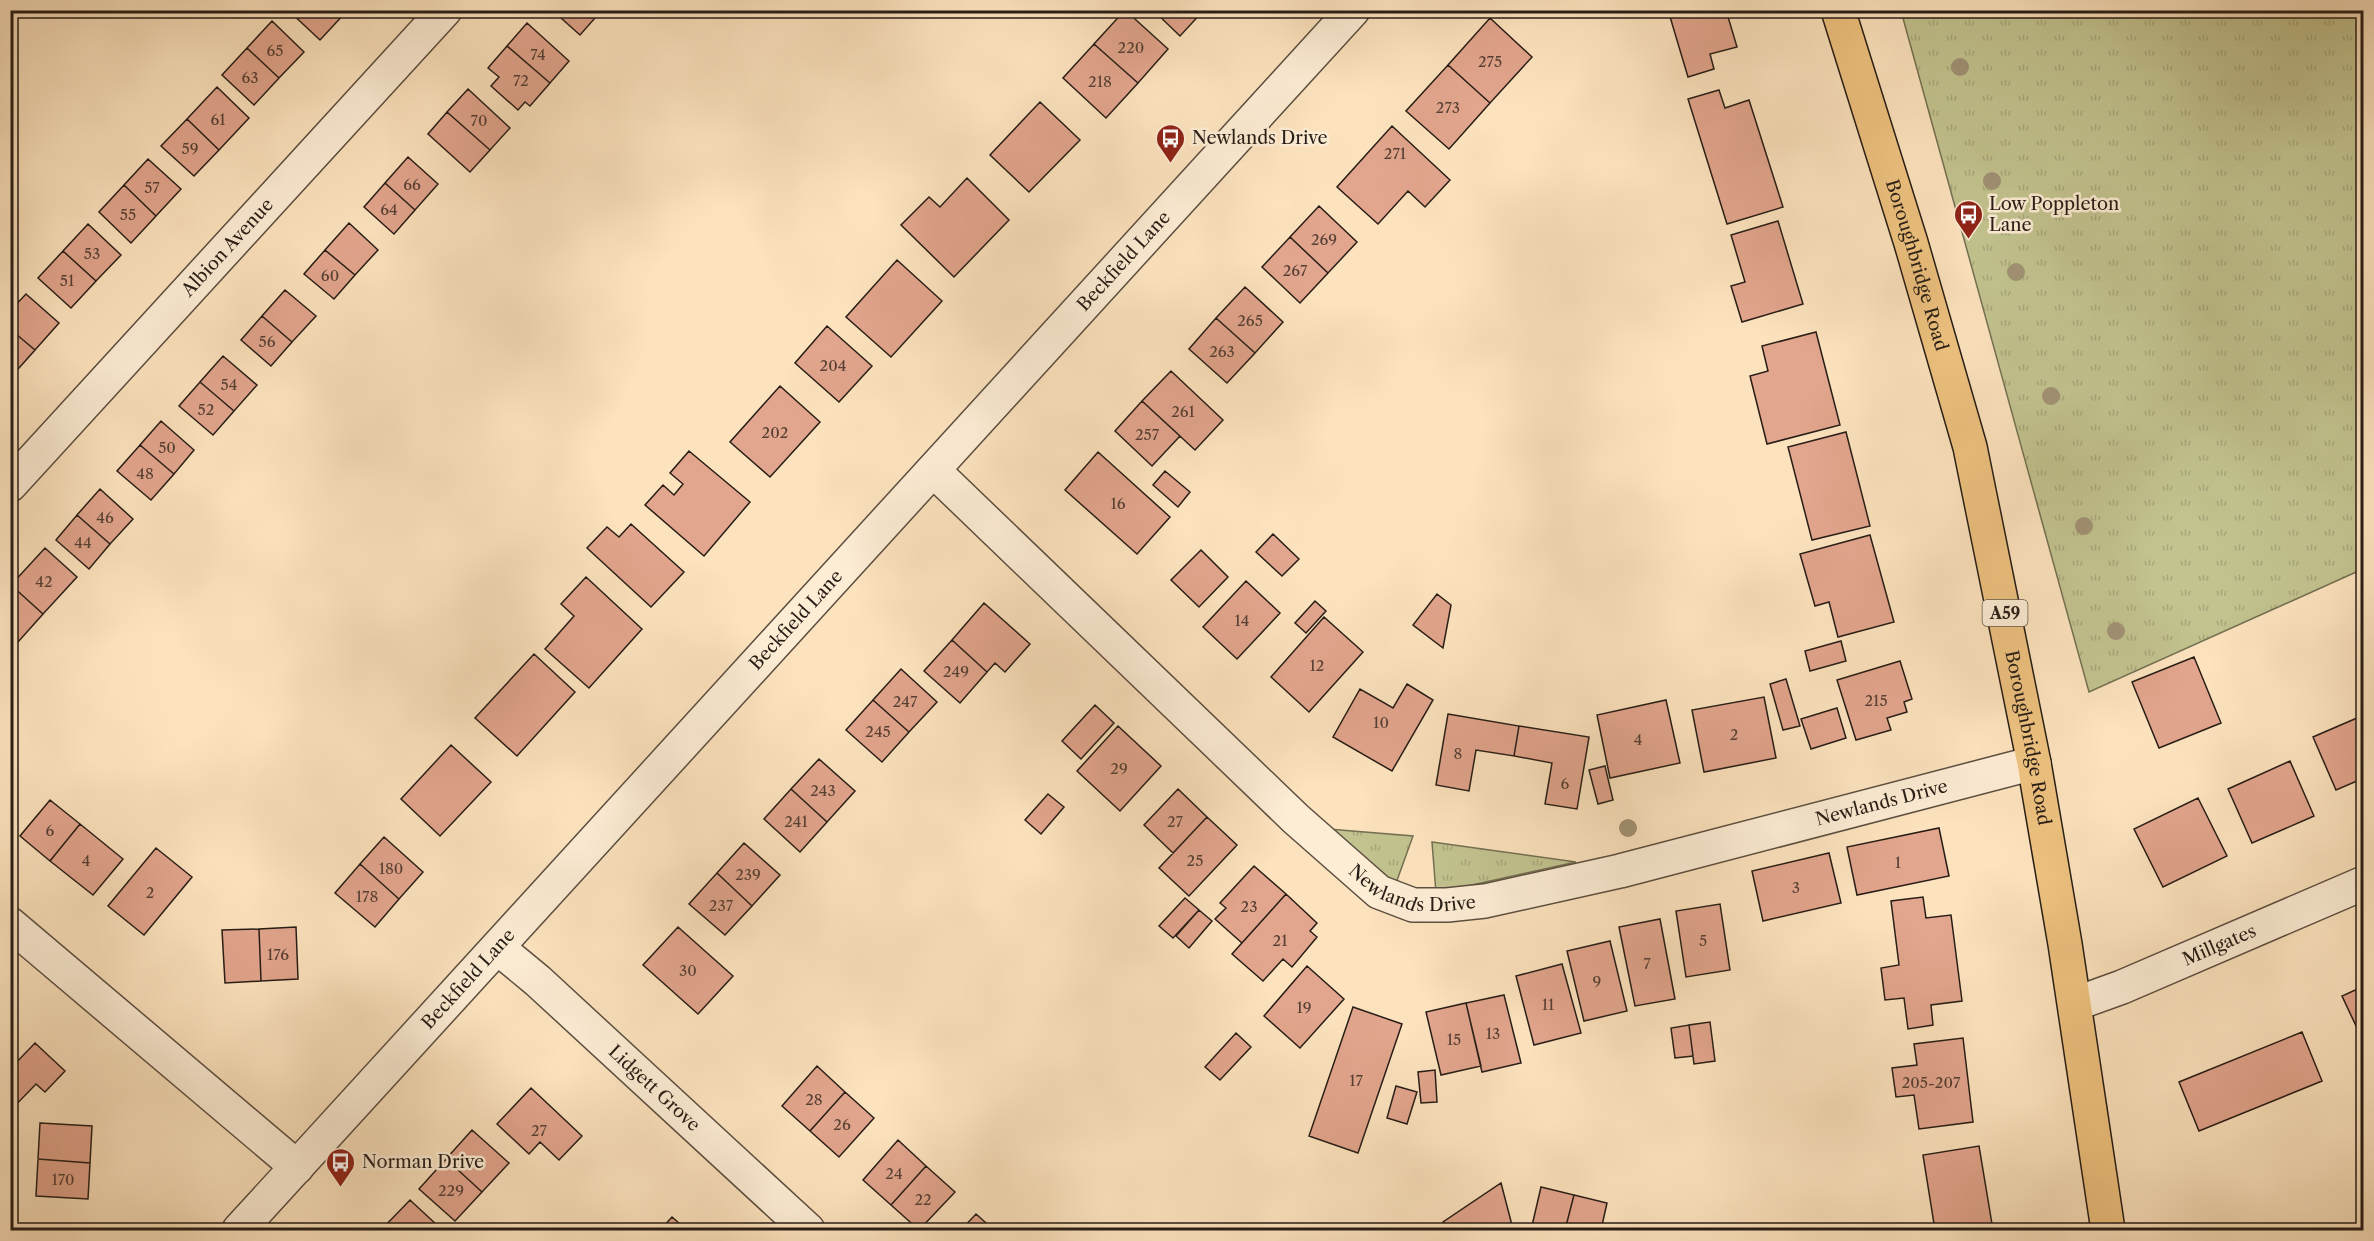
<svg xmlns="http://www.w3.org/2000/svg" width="2374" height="1241" font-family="'Libre Caslon Text',serif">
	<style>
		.grass { fill: url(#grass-tufts); stroke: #747052; stroke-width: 1.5 }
		.building { fill: #e2a58d; stroke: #271d16; stroke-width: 1.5 }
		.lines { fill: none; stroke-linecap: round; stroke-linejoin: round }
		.minor-casing { stroke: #5c4e40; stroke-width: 36 }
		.major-casing { stroke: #271d16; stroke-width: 36 }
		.minor { stroke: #fdedd5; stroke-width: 33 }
		.major { stroke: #eec27f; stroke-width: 33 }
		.tree { fill: #a19275 }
		.labels { text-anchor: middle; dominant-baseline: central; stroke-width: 5; stroke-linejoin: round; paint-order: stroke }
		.number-label { font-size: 15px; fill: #563f34 }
		.shield { fill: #fdedd5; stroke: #675b4f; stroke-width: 1.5 }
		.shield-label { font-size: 16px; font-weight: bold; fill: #271d16 }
		.poi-label { font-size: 18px; fill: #271d16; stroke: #fdedd5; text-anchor: start }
		.street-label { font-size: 18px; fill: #271d16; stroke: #fdedd5 }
	</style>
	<defs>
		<pattern id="grass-tufts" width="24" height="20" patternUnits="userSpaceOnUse" patternTransform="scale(1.5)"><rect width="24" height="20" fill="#c2c38f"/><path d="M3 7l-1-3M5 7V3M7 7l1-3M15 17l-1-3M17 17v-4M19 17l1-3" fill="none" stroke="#a7a77b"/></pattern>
	</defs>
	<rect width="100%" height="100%" fill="#fce3be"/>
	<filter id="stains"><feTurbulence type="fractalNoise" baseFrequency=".00333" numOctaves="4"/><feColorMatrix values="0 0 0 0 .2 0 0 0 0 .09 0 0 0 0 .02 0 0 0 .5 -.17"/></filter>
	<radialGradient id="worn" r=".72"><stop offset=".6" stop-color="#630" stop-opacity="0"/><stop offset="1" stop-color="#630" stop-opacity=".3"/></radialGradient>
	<path class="grass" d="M1901,11H2363V569L2089,692Z
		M1328,829L1413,836L1395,886Z
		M1432,842L1576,862L1436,893Z"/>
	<path class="building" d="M288,10H342L345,13L320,40Z
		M552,10H602L580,35Z
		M1125,10L1168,49L1138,83L1094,44Z
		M1153,10H1204L1180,36Z
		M1668,10H1726L1737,47L1710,54L1714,69L1688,77Z
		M1490,18L1532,57L1490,103L1448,65Z
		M272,21L304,52L279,78L247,48Z
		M527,23L569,61L550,83L507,46Z
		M1094,44L1138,83L1106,118L1063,78Z
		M507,46L550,83L530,106L525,102L518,110L491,86L499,77L488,68Z
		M247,48L279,78L254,105L222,75Z
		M1448,65L1490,103L1449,149L1406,111Z
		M217,87L249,118L219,150L187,119Z
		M468,89L510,128L490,150L447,112Z
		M1719,90L1725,108L1749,100L1783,207L1727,224L1688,99Z
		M1040,102L1080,140L1029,192L990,155Z
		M447,112L490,150L470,172L428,134Z
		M187,119L219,150L194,176L161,146Z
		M1392,126L1450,180L1425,207L1408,191L1378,224L1337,187Z
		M408,157L438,184L415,210L385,183Z
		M148,159L181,189L156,216L124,185Z
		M967,178L1009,220L954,277L901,225L929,197L940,207Z
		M385,183L415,210L394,234L364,207Z
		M124,185L156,216L131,243L99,212Z
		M1319,206L1357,242L1328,273L1290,237Z
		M1778,221L1803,304L1742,322L1731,286L1745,282L1731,235Z
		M349,223L378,250L355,275L325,250Z
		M88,224L121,255L96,281L63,251Z
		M1290,237L1328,273L1300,303L1262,267Z
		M325,250L355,275L334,299L304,274Z
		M63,251L96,281L71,308L38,278Z
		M897,260L942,301L891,357L846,317Z
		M1245,287L1283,322L1255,353L1216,318Z
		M285,290L316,316L292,342L262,316Z
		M26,294L59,323L35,350L10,329V311Z
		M262,316L292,342L271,366L241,340Z
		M1216,318L1255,353L1227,383L1189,349Z
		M827,326L872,366L839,402L795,363Z
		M10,329L35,350L10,378Z
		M1816,332L1840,425L1767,444L1750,376L1768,371L1762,346Z
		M223,356L257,385L234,411L200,382Z
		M1171,371L1223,420L1195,450L1142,401Z
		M200,382L234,411L213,435L179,406Z
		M780,386L820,422L770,477L730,442Z
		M1142,401L1180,436L1152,466L1115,431Z
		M161,421L194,450L174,474L140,445Z
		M1846,432L1870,526L1812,540L1788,447Z
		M140,445L174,474L151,500L117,471Z
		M689,451L750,502L704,556L645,505L663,485L674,495L683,484L670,473Z
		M1098,452L1170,517L1137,554L1065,490Z
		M1165,471L1190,492L1178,507L1153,485Z
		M100,489L133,519L110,544L77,515Z
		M77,515L110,544L89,569L56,540Z
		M631,524L684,572L651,607L587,548L607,527L619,537Z
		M1273,534L1299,559L1282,576L1256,552Z
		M1870,535L1894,622L1838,637L1829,602L1815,606L1800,554Z
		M45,548L77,577L43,614L11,585Z
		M1201,550L1228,577L1199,607L1171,580Z
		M586,577L642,629L589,688L545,649L574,616L561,604Z
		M1246,581L1280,613L1237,659L1203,627Z
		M11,585L43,614L18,642L10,635Z
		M1437,594L1451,605L1443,648L1413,625Z
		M1315,601L1326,611L1306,633L1295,623Z
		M984,603L1030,644L1005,672L995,663L987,672L952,640Z
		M1324,617L1363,652L1309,712L1271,677Z
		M952,640L987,672L960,703L924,671Z
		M1841,641L1846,661L1810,671L1805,651Z
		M534,654L575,692L517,756L475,718Z
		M2194,657L2221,723L2159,748L2132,682Z
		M1900,661L1912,699L1904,702L1907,712L1887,718L1891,730L1856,740L1837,680Z
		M901,669L937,702L909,732L873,700Z
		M1786,679L1800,726L1783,730L1770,684Z
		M1407,684L1433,700L1392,771L1333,737L1360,689L1393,708Z
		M1764,697L1776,758L1704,772L1692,710Z
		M873,700L909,732L882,762L846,730Z
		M1666,700L1680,763L1610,778L1597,715Z
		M1095,705L1114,723L1081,759L1062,741Z
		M1837,708L1846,738L1811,749L1801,719Z
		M1448,714L1519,726L1514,756L1476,750L1469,791L1436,785Z
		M2364,715V778L2336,790L2313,737Z
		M1118,726L1161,766L1120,811L1077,771Z
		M1519,726L1589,737L1577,809L1545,804L1552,763L1514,756Z
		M451,745L491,782L440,836L401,799Z
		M819,759L855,791L827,822L791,789Z
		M2290,761L2314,816L2252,843L2228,789Z
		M1605,766L1613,800L1598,804L1589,770Z
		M791,789L827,822L800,852L764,819Z
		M1178,789L1207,817L1173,853L1144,825Z
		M1048,794L1064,807L1041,834L1025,820Z
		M2198,798L2227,856L2163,887L2134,829Z
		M50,800L80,824L50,861L20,836Z
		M1207,817L1237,845L1189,896L1159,868Z
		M80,824L123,859L93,895L50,861Z
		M1939,828L1949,876L1857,895L1847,847Z
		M384,837L423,872L399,899L360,864Z
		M744,843L780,875L752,906L717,873Z
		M156,848L192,877L144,935L108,906Z
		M1829,853L1841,903L1763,921L1752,871Z
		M360,864L399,899L375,927L335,893Z
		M1254,866L1286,894L1242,943L1215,919L1226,908L1220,903Z
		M717,873L752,906L725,935L689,904Z
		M1286,894L1317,923L1310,931L1317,937L1292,967L1283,959L1263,981L1232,954Z
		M1923,897L1926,918L1951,915L1962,1001L1931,1005L1933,1025L1908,1029L1904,998L1885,1000L1881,968L1899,965L1891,901Z
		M1185,898L1199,910L1173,938L1159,926Z
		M1720,904L1730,970L1686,977L1676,911Z
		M1199,910L1212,921L1189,948L1176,936Z
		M1660,919L1675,999L1635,1006L1619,927Z
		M296,927L298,979L261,981L259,929Z
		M678,927L733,976L698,1014L643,965Z
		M259,929L261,981L225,983L222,930Z
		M1610,941L1627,1011L1584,1021L1567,951Z
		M1562,964L1581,1033L1534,1045L1516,976Z
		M1307,966L1344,999L1300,1048L1264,1016Z
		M2364,986V1043L2342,996Z
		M1504,995L1521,1063L1482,1072L1466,1003Z
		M1466,1003L1481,1066L1441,1075L1426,1012Z
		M1353,1007L1402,1024L1358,1153L1309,1136Z
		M1710,1022L1715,1061L1694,1064L1689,1025Z
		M1689,1025L1693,1056L1675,1058L1671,1028Z
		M2302,1032L2322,1081L2199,1131L2179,1082Z
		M1236,1033L1251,1047L1220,1080L1205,1067Z
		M1963,1038L1973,1122L1919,1129L1914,1095L1896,1097L1892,1068L1917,1065L1914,1044Z
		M35,1043L65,1071L45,1092L36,1084L10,1111V1069Z
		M817,1066L845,1092L810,1131L782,1106Z
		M1435,1070L1437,1102L1421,1103L1418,1072Z
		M1396,1086L1417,1092L1407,1124L1387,1118Z
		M531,1088L582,1136L559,1160L540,1142L529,1154L497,1124Z
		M845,1092L874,1118L839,1157L810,1131Z
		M40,1123L92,1126L90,1163L38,1159Z
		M472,1130L509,1163L482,1192L446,1159Z
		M898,1140L926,1166L891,1205L863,1180Z
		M1979,1146L1993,1230H1935L1923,1155Z
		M38,1159L90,1163L88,1199L36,1196Z
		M446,1159L482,1192L455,1221L419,1189Z
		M926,1166L955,1192L919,1230L891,1205Z
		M1501,1183L1513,1229L1448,1230L1443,1222Z
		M1541,1187L1574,1195L1565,1230H1531Z
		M1574,1195L1607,1203L1601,1230H1565Z
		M410,1200L438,1226L434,1230H381Z
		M976,1214L994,1230H961Z
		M672,1217L687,1230H660Z"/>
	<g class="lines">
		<defs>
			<g id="minor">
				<path id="s1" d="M934,471L1296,819L1379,892L1413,905H1447L1485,901L1620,871L2034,763"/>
				<path id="s2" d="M10,485L445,10"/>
				<path d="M10,924L297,1167"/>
				<path id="s3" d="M498,948L538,981L808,1230"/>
				<path id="s4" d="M2075,1004L2122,987L2364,883"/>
				<path id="s5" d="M239,1230L1353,10"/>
			</g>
			<g id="major">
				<path id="s6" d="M1838,10L1911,243L1970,447L2034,763L2065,944L2108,1230"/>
			</g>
		</defs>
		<use href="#minor" class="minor-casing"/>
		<use href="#major" class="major-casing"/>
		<use href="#minor" class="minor"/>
		<use href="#major" class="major"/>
	</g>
	<g class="tree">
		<circle cx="1960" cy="67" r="9"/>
		<circle cx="1992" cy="181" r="9"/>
		<circle cx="2016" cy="272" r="9"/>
		<circle cx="2051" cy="396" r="9"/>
		<circle cx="2084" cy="526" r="9"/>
		<circle cx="2116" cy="631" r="9"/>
		<circle cx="1628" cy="828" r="9"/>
	</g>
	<defs>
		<symbol id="bus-pin" viewBox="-11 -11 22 30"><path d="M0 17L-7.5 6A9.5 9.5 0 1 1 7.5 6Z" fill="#8f2418" stroke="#fdedd5"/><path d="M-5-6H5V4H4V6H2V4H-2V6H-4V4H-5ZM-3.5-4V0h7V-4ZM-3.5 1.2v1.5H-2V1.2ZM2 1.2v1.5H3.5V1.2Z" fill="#fff"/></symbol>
	</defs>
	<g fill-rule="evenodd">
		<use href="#bus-pin" x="1154" y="122" width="33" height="45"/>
		<use href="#bus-pin" x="1952" y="198" width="33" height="45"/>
		<use href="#bus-pin" x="324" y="1146" width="33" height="45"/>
	</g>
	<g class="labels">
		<g class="number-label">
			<text x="1131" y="47">220</text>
			<text x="275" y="50">65</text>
			<text x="538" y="54">74</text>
			<text x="1490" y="61">275</text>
			<text x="250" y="77">63</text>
			<text x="521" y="80">72</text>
			<text x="1100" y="81">218</text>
			<text x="1448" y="107">273</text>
			<text x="218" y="119">61</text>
			<text x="479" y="120">70</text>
			<text x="190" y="148">59</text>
			<text x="1395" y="153">271</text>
			<text x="412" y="184">66</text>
			<text x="152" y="187">57</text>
			<text x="389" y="209">64</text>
			<text x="128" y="214">55</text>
			<text x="1324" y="239">269</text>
			<text x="92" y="253">53</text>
			<text x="1295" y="270">267</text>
			<text x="330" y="275">60</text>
			<text x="67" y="280">51</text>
			<text x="1250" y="320">265</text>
			<text x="267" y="341">56</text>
			<text x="1222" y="351">263</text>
			<text x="833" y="365">204</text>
			<text x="229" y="384">54</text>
			<text x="206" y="409">52</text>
			<text x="1183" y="411">261</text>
			<text x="775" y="432">202</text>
			<text x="1147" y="434">257</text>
			<text x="167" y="447">50</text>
			<text x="145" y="473">48</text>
			<text x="1118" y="503">16</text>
			<text x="105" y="517">46</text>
			<text x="83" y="542">44</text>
			<text x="44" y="581">42</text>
			<text x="1242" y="620">14</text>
			<text x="1317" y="665">12</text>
			<text x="956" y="671">249</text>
			<text x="1876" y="700">215</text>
			<text x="905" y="701">247</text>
			<text x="1381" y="722">10</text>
			<text x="878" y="731">245</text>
			<text x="1734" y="734">2</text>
			<text x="1638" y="739">4</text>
			<text x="1458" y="753">8</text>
			<text x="1119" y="768">29</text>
			<text x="1565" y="783">6</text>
			<text x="823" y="790">243</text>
			<text x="796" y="821">241</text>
			<text x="1175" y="821">27</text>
			<text x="50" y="830">6</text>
			<text x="86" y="860">4</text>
			<text x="1195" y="860">25</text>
			<text x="1898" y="862">1</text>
			<text x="391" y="868">180</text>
			<text x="748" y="874">239</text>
			<text x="1796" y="887">3</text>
			<text x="150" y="892">2</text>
			<text x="367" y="896">178</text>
			<text x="721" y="905">237</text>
			<text x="1249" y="906">23</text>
			<text x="1280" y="940">21</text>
			<text x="1703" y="940">5</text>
			<text x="278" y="954">176</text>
			<text x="1647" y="963">7</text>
			<text x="688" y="970">30</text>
			<text x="1597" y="981">9</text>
			<text x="1548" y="1004">11</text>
			<text x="1304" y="1007">19</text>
			<text x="1493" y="1033">13</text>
			<text x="1454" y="1039">15</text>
			<text x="1356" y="1080">17</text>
			<text x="1931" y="1082">205-207</text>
			<text x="814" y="1099">28</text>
			<text x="842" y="1124">26</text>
			<text x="539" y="1130">27</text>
			<text x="894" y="1173">24</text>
			<text x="63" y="1179">170</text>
			<text x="451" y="1190">229</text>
			<text x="923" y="1199">22</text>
		</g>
		<rect class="shield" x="1982.5" y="600" width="45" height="26" rx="4.5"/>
		<g class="shield-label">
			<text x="2005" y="613">A59</text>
		</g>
		<g class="poi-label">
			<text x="1192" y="138">Newlands Drive</text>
			<text x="1989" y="204">Low Poppleton<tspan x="1989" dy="21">Lane</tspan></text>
			<text x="362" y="1162">Norman Drive</text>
		</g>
		<g class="street-label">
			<text stroke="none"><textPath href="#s2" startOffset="322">Albion Avenue</textPath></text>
			<text stroke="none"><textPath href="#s5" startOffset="1312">Beckfield Lane</textPath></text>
			<text stroke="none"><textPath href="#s6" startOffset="267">Boroughbridge Road</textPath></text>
			<text stroke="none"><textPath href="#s5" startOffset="826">Beckfield Lane</textPath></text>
			<text stroke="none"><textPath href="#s6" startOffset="753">Boroughbridge Road</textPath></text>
			<text stroke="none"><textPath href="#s1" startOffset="1130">Newlands Drive</textPath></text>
			<text stroke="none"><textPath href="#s1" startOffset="644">Newlands Drive</textPath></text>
			<text stroke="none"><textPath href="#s4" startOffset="156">Millgates</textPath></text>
			<text stroke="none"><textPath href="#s5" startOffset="340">Beckfield Lane</textPath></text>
			<text stroke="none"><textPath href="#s3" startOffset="210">Lidgett Grove</textPath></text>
		</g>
	</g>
	<rect width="2374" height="1241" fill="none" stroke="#fce3be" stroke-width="36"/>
	<rect x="12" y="12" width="2350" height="1217" fill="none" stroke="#271d16" stroke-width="3"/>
	<rect x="18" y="18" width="2338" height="1205" fill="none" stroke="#271d16" stroke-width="1.5"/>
	<rect width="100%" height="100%" filter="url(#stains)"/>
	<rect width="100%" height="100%" fill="url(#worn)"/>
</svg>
